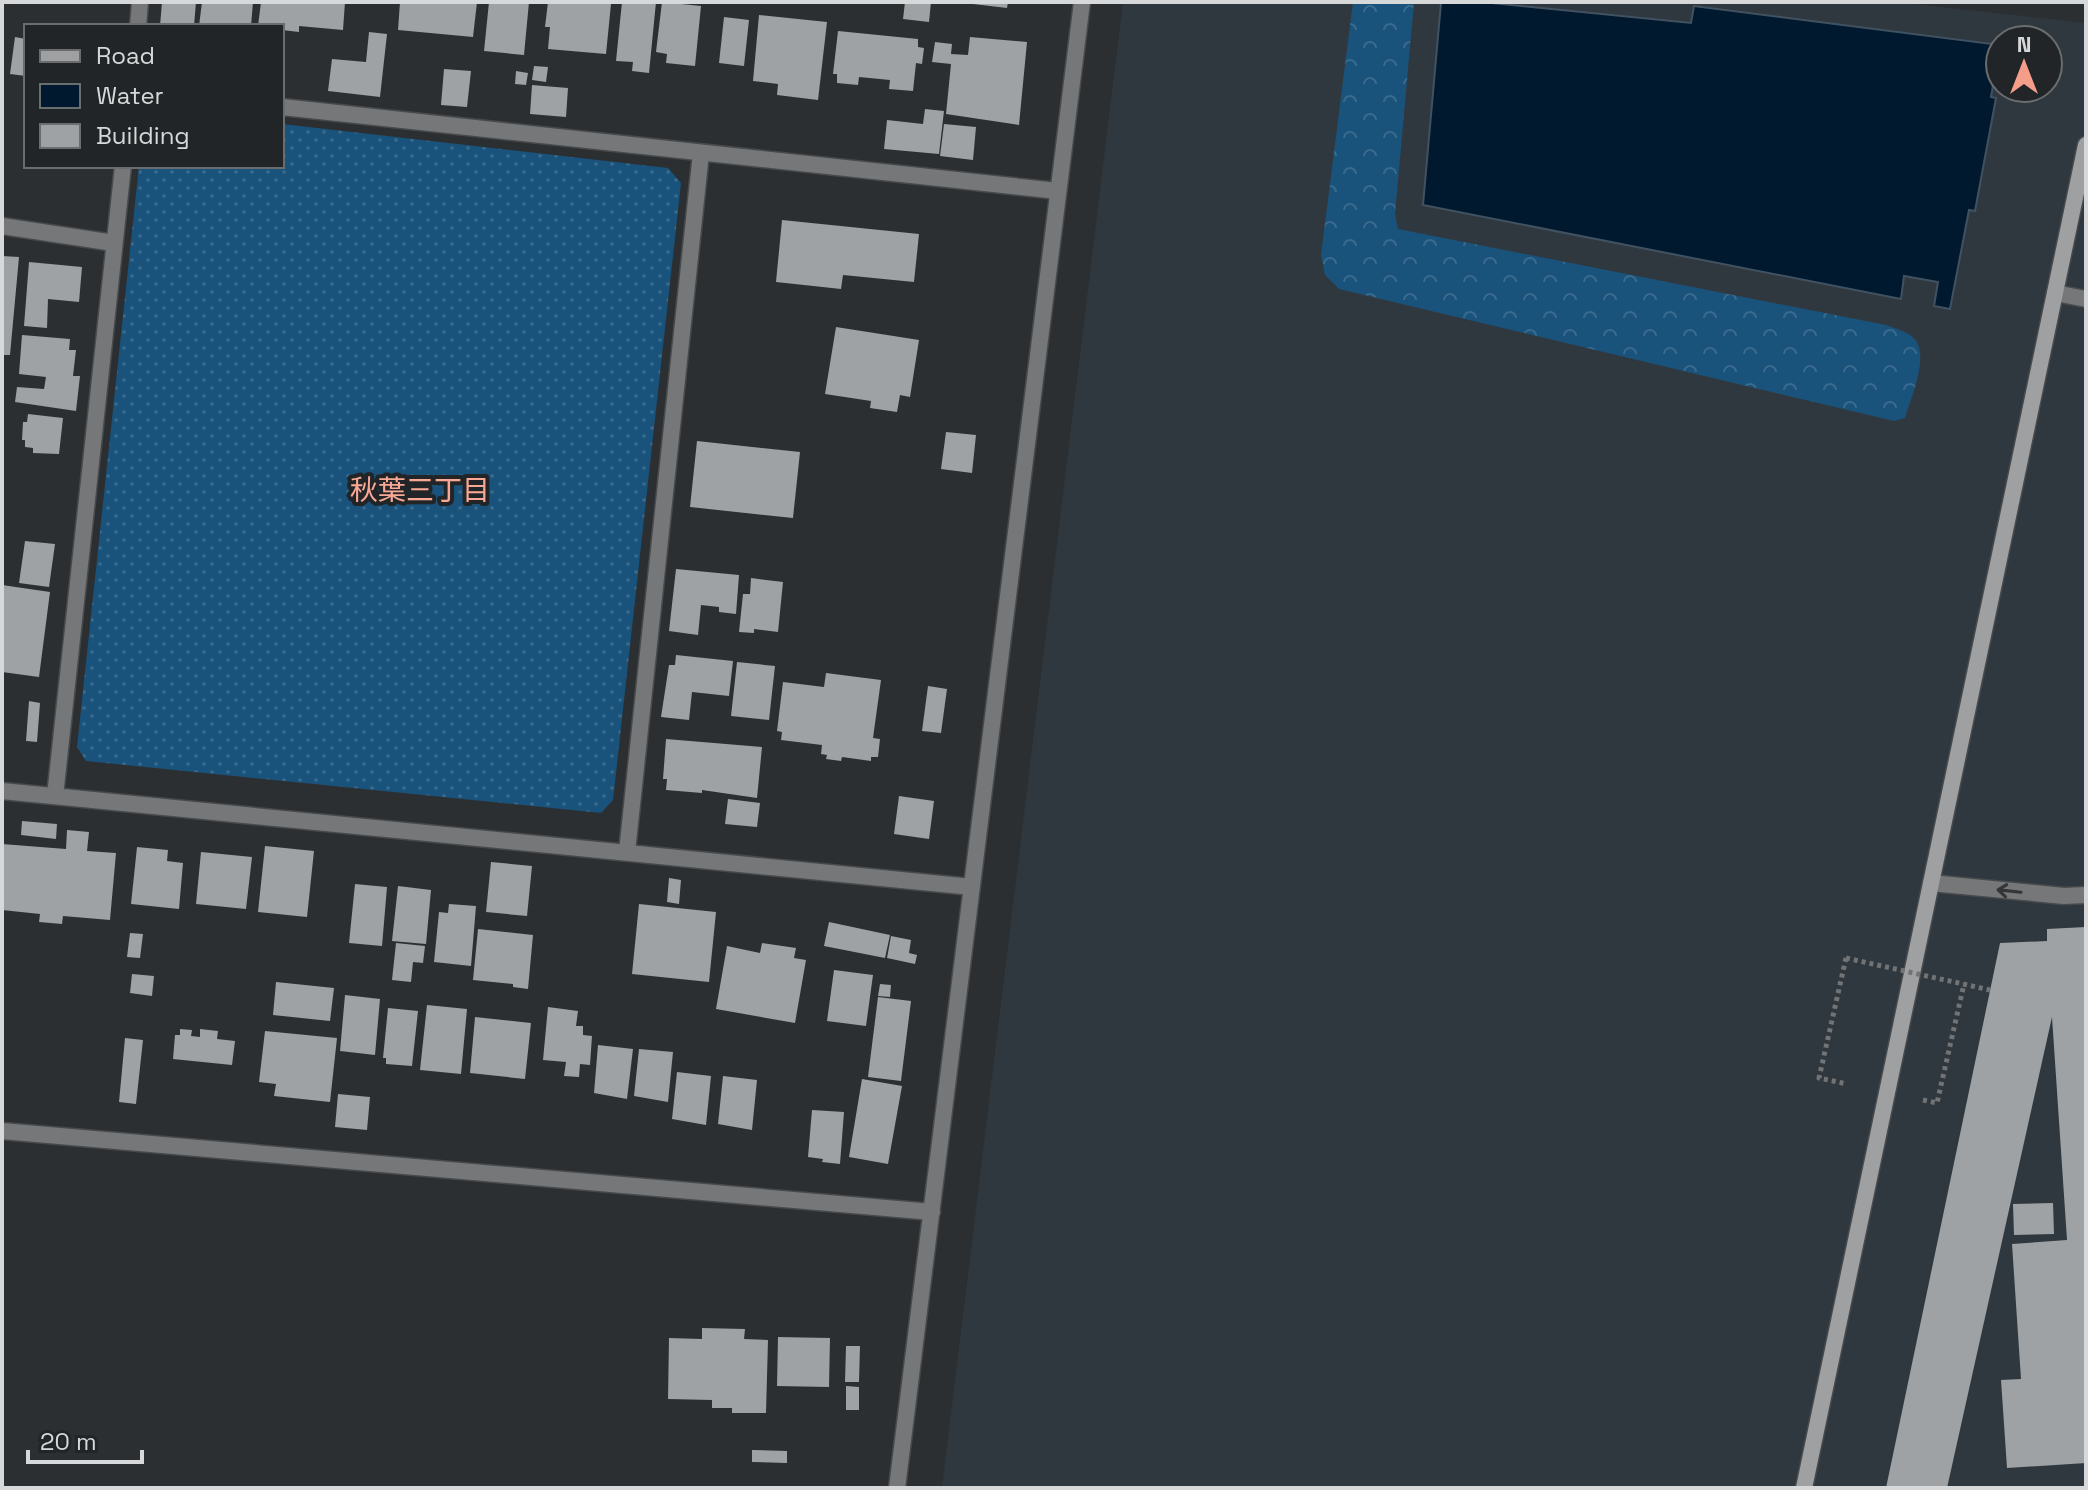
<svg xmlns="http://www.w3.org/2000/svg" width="2088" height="1490" font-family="'Space Grotesk','Noto Sans JP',sans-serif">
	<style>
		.built { fill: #30383f; fill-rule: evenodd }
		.grass { fill: url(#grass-dots) }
		.forest { fill: url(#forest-crowns) }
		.water { fill: #00192e; stroke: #405261; stroke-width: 2 }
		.building { fill: #9ea2a5 }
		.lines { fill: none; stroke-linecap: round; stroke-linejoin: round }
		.lane-casing { stroke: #474a4c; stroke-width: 19 }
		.street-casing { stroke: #474a4c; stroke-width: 19 }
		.secondary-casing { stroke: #474a4c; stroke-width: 19 }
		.path { stroke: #717375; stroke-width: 5; stroke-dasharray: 4 4; stroke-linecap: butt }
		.lane { stroke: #767778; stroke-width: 16 }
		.street { stroke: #767778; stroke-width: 16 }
		.secondary { stroke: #9ea0a2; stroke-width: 16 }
		.path-bridge { stroke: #717375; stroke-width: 5; stroke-dasharray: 4 4; stroke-linecap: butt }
		.oneway { stroke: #333537 }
		.labels { text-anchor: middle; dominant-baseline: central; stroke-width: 8; stroke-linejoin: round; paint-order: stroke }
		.neighbourhood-label { font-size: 28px; fill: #f9a895; stroke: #222527 }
	</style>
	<defs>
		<pattern id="grass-dots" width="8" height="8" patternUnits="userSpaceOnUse" patternTransform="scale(2)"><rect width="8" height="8" fill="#19527b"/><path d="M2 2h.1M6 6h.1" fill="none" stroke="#3a6a8d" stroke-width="1.8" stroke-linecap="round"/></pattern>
		<pattern id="forest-crowns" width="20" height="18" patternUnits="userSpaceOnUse" patternTransform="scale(2)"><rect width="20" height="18" fill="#19527b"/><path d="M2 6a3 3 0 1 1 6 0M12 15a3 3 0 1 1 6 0" fill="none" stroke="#3a6a8d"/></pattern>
	</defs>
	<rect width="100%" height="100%" fill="#2c2f31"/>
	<path class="built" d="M1123,2H1897L2086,23V1488H942ZM2000,40H2048V88H2000Z"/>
	<path class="grass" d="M282,124L668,168L681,183L613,800L601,813L86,761L77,747L139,166H282Z"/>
	<path class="forest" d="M1353,2H1414L1395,214L1398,229L1886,325C1893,328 1903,330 1910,335C1933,349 1911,397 1905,418L1894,421L1339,289L1325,275L1321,255Z"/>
	<path class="water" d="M1443,2H1482L1691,23L1694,6L2000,45L1991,97L1996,98L1975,211L1969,210L1950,309L1934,306L1938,282L1904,276L1901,299L1423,205L1441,3Z"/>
	<path class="building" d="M162,2H196L194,26H160Z
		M202,2H253L251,26H199Z
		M261,2H345L343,30L299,26V32L282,30V26H258Z
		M400,2H477L473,37L398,30Z
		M489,2H529L524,55L484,51Z
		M548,2L611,4L606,54L548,49L550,27H545Z
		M622,2H656L649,73L632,71L633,62L616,61Z
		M662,2L701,6L695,66L666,63L667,54L656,52Z
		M905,2H931L929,22L903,19Z
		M973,2H1008L1007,8L973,4Z
		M759,15L827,22L818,100L777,95L778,84L753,81Z
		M724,17L749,20L744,66L719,63Z
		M838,31L918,39V47L924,48L922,64L916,63L913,91L889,89L890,80L859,77L858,85L837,83V74H833Z
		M369,32L387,34L380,97L328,91L332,59L366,62Z
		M15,37L26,39V76L10,74Z
		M970,37L1027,42L1019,125L946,114L951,64L932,62L935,42L952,44L951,54L968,55Z
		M534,66L548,67L546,82L532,80Z
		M444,69L471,71L467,107L441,105Z
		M516,71L528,73L526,85L515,84Z
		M532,85L568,88L566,117L530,114Z
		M925,109L944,111L939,154L884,149L887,120L923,124Z
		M944,124L976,127L973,160L940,156Z
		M782,220L919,234L914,282L843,275L841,289L776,282Z
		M2,256L19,257L10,355H2Z
		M29,262L82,267L79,302L48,299L47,328L24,326Z
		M836,327L919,340L910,397L900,395L897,412L870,408L871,401L825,394Z
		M22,335L70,339L69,350H76L73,376H80L76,411L15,402L17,387L44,389L46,377L19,374Z
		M28,414L63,418L59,454L33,453V448L25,447V440H22L23,422H27Z
		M946,432L976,435L972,473L941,469Z
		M697,441L800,452L793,518L690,507Z
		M25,541L55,544L49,587L19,583Z
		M676,569L739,575L736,614L719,612V607L701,605L698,635L669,631Z
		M751,578L783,582L778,632L754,629V633L739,632L743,594H750Z
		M2,585L50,592L39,677L2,672Z
		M676,655L733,661L729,696L692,692L689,720L661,717L669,665H675Z
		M737,662L775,666L769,720L731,716Z
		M826,673L881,680L873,738L880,739L878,757H871V761L842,757L841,761L826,759L827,755L821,754L822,745L781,740L782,732L777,731L783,682L824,687Z
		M928,686L947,689L941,733L922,731Z
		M29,701L40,703L37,742L26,741Z
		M666,739L762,747L757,798L702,790V793L666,790L667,779H663Z
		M899,796L934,801L929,839L894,834Z
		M728,799L760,803L757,827L725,824Z
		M22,821L57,824L56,839L21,835Z
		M67,830L89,832L87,851L116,853L110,920L63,916L62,924L39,922L40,914L2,910V844L66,849Z
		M265,846L314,851L307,917L258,912Z
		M137,847L168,850L167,861L183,863L179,909L131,904Z
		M201,852L252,857L246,909L196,904Z
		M491,862L532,866L527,916L486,912Z
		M669,878L681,880L679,904L667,902Z
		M355,884L387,887L382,946L349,943Z
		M398,886L431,890L426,944L392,941Z
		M449,904L476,906L471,966L434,962L439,912L448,913Z
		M639,904L716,912L709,982L632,974Z
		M829,922L890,935L885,958L824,946Z
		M2086,927V1463L2007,1468L2001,1380L2021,1379L2012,1244L2067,1240L2052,1017L1947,1488H1886L2000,943L2047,941V929Z
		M478,929L533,935L528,989L513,987V984L473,980Z
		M130,933L143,934L140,958L127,957Z
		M891,936L911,940L909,953L917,955L915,964L887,958Z
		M396,943L425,946L423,963L413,962L411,982L392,980Z
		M762,943L796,948L794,958L806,960L795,1023L716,1009L727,946L760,953Z
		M834,970L873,975L866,1026L827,1021Z
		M132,974L154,976L152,996L130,993Z
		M276,982L334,988L330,1021L273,1015Z
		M880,984L891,985L890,997L878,996Z
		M345,995L380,999L375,1055L340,1051Z
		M878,997L911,1001L901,1081L868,1077Z
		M427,1005L467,1009L461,1074L420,1070Z
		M548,1007L578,1011L576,1026H583V1035L592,1036L590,1065L580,1064L579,1077L564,1076L566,1062L543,1060Z
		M388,1008L418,1011L412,1066L386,1064V1058H383Z
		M475,1017L531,1023L525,1079L470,1073Z
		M180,1029L192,1030L191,1036L200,1037V1029L218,1031L217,1039L235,1041L232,1065L173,1059L175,1035H180Z
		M265,1031L337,1038L330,1102L274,1096L276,1084L259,1082Z
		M125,1038L143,1040L136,1104L119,1102Z
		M598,1045L633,1049L627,1099L594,1093Z
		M639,1049L673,1052L668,1102L634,1096Z
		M677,1072L711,1076L706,1125L672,1119Z
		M723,1076L757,1080L752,1130L718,1124Z
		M862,1079L902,1086L888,1164L849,1157Z
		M338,1094L370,1097L367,1130L335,1127Z
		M812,1110L844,1112L840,1164L822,1162L823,1159L808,1157Z
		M2053,1203L2054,1234L2014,1235L2013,1204Z
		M702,1328L745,1329L744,1339L768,1340L766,1413H732V1408H712V1400L668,1399L669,1338L702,1339Z
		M778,1337L830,1338L829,1387L777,1386Z
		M846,1346H860L859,1382H845Z
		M846,1386L859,1387V1410H846Z
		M752,1450L787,1451V1463L752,1462Z"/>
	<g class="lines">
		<defs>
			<path id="lane" d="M2055,293L2086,299
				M1931,883L2064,896L2086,895"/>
			<path id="street" d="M138,26L140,2
				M282,107L1058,191
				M2,226L114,243
				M2,791L972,887
				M55,796L123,166
				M627,852L701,153
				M2,1131L932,1212
				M897,1488L1082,2"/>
			<path id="secondary" d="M1804,1488L2086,145"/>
		</defs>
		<use href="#lane" class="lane-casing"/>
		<use href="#street" class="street-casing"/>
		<use href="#secondary" class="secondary-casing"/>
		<path class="path" d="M1846,958L1819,1078L1847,1084
			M1923,1100L1937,1103L1964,984"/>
		<use href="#lane" class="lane"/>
		<use href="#street" class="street"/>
		<use href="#secondary" class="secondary"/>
		<path class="path-bridge" d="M1846,958L1990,990"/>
	</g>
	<defs><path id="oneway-shaft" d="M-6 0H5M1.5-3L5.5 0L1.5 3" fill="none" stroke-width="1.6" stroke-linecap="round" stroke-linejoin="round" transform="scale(2)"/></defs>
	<use class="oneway" href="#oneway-shaft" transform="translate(2009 891) rotate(-174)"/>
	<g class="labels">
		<g class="neighbourhood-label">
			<text x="420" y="490">秋葉三丁目</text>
		</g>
	</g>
	<rect width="2088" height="1490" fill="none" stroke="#d6d8d9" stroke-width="8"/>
	<rect x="24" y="24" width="260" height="144" fill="#222527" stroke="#6a6d6e" stroke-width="2"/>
	<rect x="40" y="50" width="40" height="12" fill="#9ea0a2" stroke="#6a6d6e" stroke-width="2"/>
	<text x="96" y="64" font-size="24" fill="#d6d8d9">Road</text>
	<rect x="40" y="84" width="40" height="24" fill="#00192e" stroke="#6a6d6e" stroke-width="2"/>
	<text x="96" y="104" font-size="24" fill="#d6d8d9">Water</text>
	<rect x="40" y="124" width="40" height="24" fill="#9ea2a5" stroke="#6a6d6e" stroke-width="2"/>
	<text x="96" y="144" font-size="24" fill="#d6d8d9">Building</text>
	<g transform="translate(2024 64)"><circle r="38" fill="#222527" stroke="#6a6d6e" stroke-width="2"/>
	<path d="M0-6L14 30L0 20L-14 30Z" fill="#f49e8a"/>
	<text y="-12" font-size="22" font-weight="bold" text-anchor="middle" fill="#d6d8d9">N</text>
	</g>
	<path d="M28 1450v12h114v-12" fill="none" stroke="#d6d8d9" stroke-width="4"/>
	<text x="40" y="1450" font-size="24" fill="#d6d8d9" stroke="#222527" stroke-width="6" paint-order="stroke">20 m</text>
</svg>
